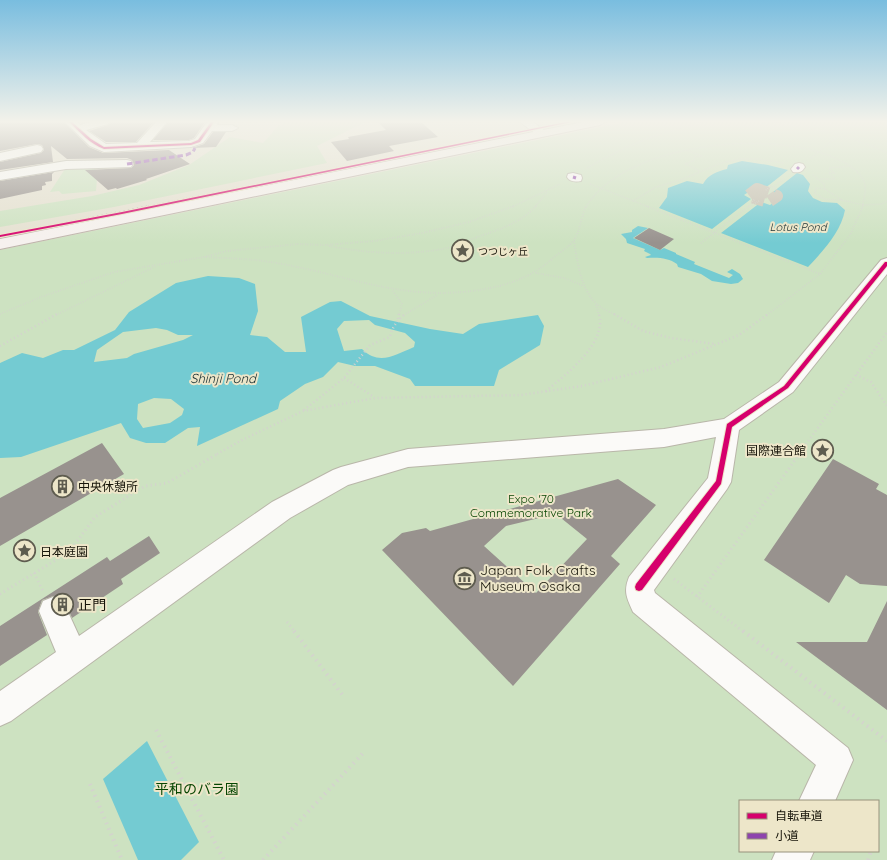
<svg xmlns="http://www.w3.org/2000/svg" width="887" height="860" font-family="Quicksand,'Noto Sans JP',sans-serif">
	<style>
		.green { fill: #cde2c1; fill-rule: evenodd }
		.water { fill: #74cbd2; fill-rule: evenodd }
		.building { fill: #98928e; fill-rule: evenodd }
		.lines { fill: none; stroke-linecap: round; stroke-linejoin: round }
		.minor-tunnel { stroke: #c6c2b3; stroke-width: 12; stroke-dasharray: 12 6; stroke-linecap: butt }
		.minor-casing { stroke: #b9b6a9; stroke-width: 2 }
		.major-casing { stroke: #bdb3aa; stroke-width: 2 }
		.path-far4 { stroke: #d4d3ce; stroke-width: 1.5; stroke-dasharray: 0.5 1.5; stroke-linecap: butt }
		.path-far3 { stroke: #d4d3ce; stroke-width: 2; stroke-dasharray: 0.5 2; stroke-linecap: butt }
		.path-far2 { stroke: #d4d3ce; stroke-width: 2.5; stroke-dasharray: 1 3; stroke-linecap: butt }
		.path-far1 { stroke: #d4d3ce; stroke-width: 3; stroke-dasharray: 1 3.5; stroke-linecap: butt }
		.path { stroke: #d4d3ce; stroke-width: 4; stroke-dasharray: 1.5 4.5; stroke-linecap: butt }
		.minor { fill: #fbfaf8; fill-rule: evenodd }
		.major { fill: #f6f1ee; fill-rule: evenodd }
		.rail-far1 { stroke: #b3b2ae; stroke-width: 1.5; stroke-dasharray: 1 2; stroke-linecap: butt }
		.rail { stroke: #b3b2ae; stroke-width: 2; stroke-dasharray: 1.5 3; stroke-linecap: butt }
		.quiet { stroke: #8e44ad; stroke-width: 3; stroke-dasharray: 5.5 3; stroke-linecap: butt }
		.cycleway-casing { stroke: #ede6c9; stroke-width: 2 }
		.cycleway { fill: #d6006c; fill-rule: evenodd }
		.labels { text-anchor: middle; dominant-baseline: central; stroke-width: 4; stroke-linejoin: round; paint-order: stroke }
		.far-poi-label { font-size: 10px; fill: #161409; stroke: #ede6c9; text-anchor: start }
		.far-water-label { font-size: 11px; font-style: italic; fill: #1a3033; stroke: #ede6c9 }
		.poi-label { font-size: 12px; fill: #161409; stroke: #ede6c9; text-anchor: start }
		.park-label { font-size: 12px; fill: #074602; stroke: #ede6c9 }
		.water-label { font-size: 13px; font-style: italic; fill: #1a3033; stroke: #ede6c9 }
		.near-poi-label { font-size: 14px; fill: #161409; stroke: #ede6c9; text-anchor: start }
		.near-park-label { font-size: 14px; fill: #074602; stroke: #ede6c9 }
	</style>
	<rect width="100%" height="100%" fill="#e5e1d1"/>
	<path class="green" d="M282,122H365L317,146L327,163L114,207L0,227V211L92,196L139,185L189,165L230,137L263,143Z
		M625,122H887V860H0V250ZM740,801H878V851H740Z
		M77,167H97L93,174L97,179L96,191L62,194L59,191L50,192L65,169Z"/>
	<path class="water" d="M742,161L768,165L788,170L764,189L756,187L744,195L751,199L712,229L659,208L667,197L668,188L687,181L703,184C709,174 716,172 727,169L728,165Z
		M797,173L803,175L810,184L808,191L813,198L822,202L837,203L845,210C841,232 823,251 808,267L721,233L761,202L770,205L783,196L773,192Z
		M638,226L648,228L633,238L660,250L664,248L676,253V254L695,262L694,264L729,278L733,275L727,272L732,269L740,274L743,279L738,283L731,284L712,281L701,274L678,267L677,264C669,258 658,257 647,258L645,257L651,255L650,254L644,251L645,249L627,243L626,239L621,234L632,232V230Z
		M208,276L239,278L255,284L258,311L250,335L267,337L285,352H306L301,317L330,302L341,301L370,316L430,329L463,334L479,324L538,315L544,326L540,345L499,370L494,386H415L410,379L375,366H355L338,362L323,377L305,384L280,401L278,409L197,446L200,427L188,428L165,443H146L130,438L121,423L21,457L0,458V363L22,353L43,358L63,350H74L115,330L129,312L176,283ZM369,320L375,325L405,333L415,342L414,347C395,355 379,366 362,349L344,351L337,329L344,321ZM156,328L167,330L178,335H193L183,340L134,354L127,358L94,362L97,350L123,332ZM154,398L171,399L184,409L182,415L170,423L143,428L137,419L138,404Z
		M147,741L199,842L181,860H138L103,779Z"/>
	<path class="building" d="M0,122H64L89,147L103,153L169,150L190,164L146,179L147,180L117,189L116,188L108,190L85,170L131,168L134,165L132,160L127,158L67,159L51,146L53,162L0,170V162L41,153L44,150L42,145L37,144L0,151Z
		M110,122H154L136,142H106L89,131L108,125Z
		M168,122H205L194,138L189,140H153Z
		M378,122H421L438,137L389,146L394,151L347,161L331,142L349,139L348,137L386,130Z
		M213,132H226L216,147L192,148L204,144Z
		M54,172L52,174V181L45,182L46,185L42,186V190L0,199V181Z
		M649,228L674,239L660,250L634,238Z
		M102,443L124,474L0,546V498Z
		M833,459L879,484L876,489L887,495V586L860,584L846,575L829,603L764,560Z
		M618,479L656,505L611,556L620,564L513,686L382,550L402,533L426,528L430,531ZM556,514L587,539L536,593L484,546L506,526Z
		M149,536L160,553L121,579L123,584L72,618L64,600L54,596L42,600L38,612L47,635L0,666V626L107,557L110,561Z
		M887,601V710L796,642H867Z"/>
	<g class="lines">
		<path class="minor-tunnel" d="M757,189L777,196L768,202L748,196Z"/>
		<defs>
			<path id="minor" d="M65,122H77L80,125L91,122H109L108,124L86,130L106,144L137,143L156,122H167L150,142L189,141L195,139L207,122H218L217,125H232L238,128L232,131H212L203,143L191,147L104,152L90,146Z
				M520,122H533L549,134L547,136H539Z
				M37,145L41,146L43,149L41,152L0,161V153Z
				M127,160L131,161L133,164L131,167L66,169L0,180V172L66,161Z
				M799,163L803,164L805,167C802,172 799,173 793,172L791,169L795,164Z
				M573,173L581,175L582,178L581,181C575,182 570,182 567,177L568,174Z
				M887,258V274L793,392L739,430L731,482L727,489L654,590L655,593L848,748L853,760L835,801H799L816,765L633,612C627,598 623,592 629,577L708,478L716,437L664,447L408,467L348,485L290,518L11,721L0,726V691L56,652L39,611L43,601L53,597L63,601L79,636L272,502L333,470L341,467L408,449L664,429L724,419L779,382L881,260Z
				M776,851H814L810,860H772Z"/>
			<path id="major" d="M583,122H605L600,125L0,249V239Z"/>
		</defs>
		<use href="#minor" class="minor-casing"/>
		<use href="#major" class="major-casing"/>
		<path class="path-far4" d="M772,122C811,128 851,135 887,153
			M686,150L702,156L695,157L694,160L686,164L700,171
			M811,158L838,136
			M587,168C625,146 663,130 707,122
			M820,179H835L829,173H834L829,168L850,166
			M590,184L649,207
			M825,189L816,188L815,193L824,199L842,200
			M766,190L771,186L773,187L785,178
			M770,192L775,188L773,187
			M633,201L656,187L683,179L721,163L740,159H759L783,163
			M751,203L755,199
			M512,207L560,184
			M535,207L547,192
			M586,207C624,143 768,130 830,156C842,161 858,168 864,181C867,189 864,197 863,205L842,200L825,189L824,184L812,174
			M748,207L759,201
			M862,207L863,205L882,204L887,201"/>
		<path class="path-far3" d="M646,206L820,274
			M574,241C577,260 581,291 597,304C602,309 610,312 616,315
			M701,243L749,206
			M329,246C366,253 404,256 442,249C455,247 467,241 480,236C501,229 520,223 536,206
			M204,257C228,258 253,259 277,263C352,276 406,303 485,289C512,284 533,276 553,258C560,252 569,247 574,240C580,231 581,217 586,206
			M536,273L564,278L584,286
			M393,291L402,304L399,315
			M596,305L599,315
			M0,314L41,297L114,272L204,257L227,251L297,244L325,245L374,241L422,233L469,222L514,206
			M56,315L156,266
			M404,315L437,295
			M767,315L820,274L850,235L863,206"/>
		<path class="path-far2" d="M614,314L643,331L671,338L715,344
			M398,319L399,314
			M0,346L57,314
			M856,375L871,382L887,406
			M344,378L374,397
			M546,391C565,375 607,344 599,314
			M304,410L344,378L370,345L390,337C392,327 397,321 405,314
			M217,454L242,440L303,411L375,398L521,395L582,386L661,367L739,335L768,314
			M799,454L887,332"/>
		<path class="path-far1" d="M34,573L43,591
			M674,579L744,632
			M0,594L69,552L95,517L145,486L167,483L219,453
			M697,597L800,453
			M287,622L295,632"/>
		<path class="path" d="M294,631L344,697
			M743,631L887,741
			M156,730L224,860
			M90,784L122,860
			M263,860L365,751
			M868,860L871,851"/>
		<use href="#minor" class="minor"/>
		<use href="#major" class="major"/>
		<path class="rail-far1" d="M145,207L571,122"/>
		<path class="rail" d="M0,236L150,206"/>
		<path class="quiet" d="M127,164L186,155L193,152L195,148
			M797,169L799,167
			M573,177L576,178"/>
		<defs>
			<path id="cycleway" d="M69,122H72L91,139L104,147L191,143L198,140L211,122H214L200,142L191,145L104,149C90,144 80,132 69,122Z
				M566,122H572L122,214L0,237V235L122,212Z
				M885,262H887V266L788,388L732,427L721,484L642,590L639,591L636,590L635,587L636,584L716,481L727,424L784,386Z"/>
		</defs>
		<use href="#cycleway" class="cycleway-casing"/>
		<use href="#cycleway" class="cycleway"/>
	</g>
	<linearGradient id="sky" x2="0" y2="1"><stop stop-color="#79bddf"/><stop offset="0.5" stop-color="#f3f2ea"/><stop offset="1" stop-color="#f3f2ea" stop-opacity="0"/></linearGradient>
	<rect width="887" height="243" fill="url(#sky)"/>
	<defs>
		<symbol id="sight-ring" viewBox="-11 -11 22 22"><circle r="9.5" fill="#ede6c9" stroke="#5e5c4f" stroke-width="1.5"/><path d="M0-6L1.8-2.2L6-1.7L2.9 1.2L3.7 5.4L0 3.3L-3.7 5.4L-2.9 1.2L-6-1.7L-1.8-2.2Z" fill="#5e5c4f"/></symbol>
		<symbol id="building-ring" viewBox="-11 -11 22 22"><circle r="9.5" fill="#ede6c9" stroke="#5e5c4f" stroke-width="1.5"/><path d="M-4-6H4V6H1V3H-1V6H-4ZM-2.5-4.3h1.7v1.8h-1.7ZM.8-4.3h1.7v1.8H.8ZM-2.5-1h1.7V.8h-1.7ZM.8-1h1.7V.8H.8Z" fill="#5e5c4f"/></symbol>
		<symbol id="museum-ring" viewBox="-11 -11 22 22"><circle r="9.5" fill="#ede6c9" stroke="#5e5c4f" stroke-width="1.5"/><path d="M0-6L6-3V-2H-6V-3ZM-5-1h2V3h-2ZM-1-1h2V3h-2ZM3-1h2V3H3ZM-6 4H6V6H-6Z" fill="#5e5c4f"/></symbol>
	</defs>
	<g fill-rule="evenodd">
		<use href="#sight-ring" x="450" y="238" width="25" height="25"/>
		<use href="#sight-ring" x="810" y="438" width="25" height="25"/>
		<use href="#building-ring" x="50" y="474" width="25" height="25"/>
		<use href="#sight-ring" x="12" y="538" width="25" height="25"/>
		<use href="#museum-ring" x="452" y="566" width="25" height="25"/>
		<use href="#building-ring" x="50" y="592" width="25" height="25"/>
	</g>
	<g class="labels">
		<g class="far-poi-label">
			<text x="478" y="251">つつじヶ丘</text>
		</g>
		<g class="far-water-label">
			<text x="798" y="227">Lotus Pond</text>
		</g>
		<g class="poi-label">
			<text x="806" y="450" text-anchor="end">国際連合館</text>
			<text x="78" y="486">中央休憩所</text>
			<text x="40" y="551">日本庭園</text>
		</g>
		<g class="park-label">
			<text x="531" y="498">Expo '70<tspan x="531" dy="14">Commemorative Park</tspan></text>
		</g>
		<g class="water-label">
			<text x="223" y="378">Shinji Pond</text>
		</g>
		<g class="near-poi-label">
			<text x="480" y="570">Japan Folk Crafts<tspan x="480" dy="16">Museum Osaka</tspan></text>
			<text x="78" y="605">正門</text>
		</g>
		<g class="near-park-label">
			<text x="197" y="789">平和のバラ園</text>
		</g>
	</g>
	<rect x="739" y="800" width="140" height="52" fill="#ede6c9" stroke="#97927c"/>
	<rect x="747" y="813" width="20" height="6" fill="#d6006c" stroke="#97927c"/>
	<text x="775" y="820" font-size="12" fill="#161409">自転車道</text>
	<rect x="747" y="833" width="20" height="6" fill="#8e44ad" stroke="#97927c"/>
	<text x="775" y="840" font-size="12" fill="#161409">小道</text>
</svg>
